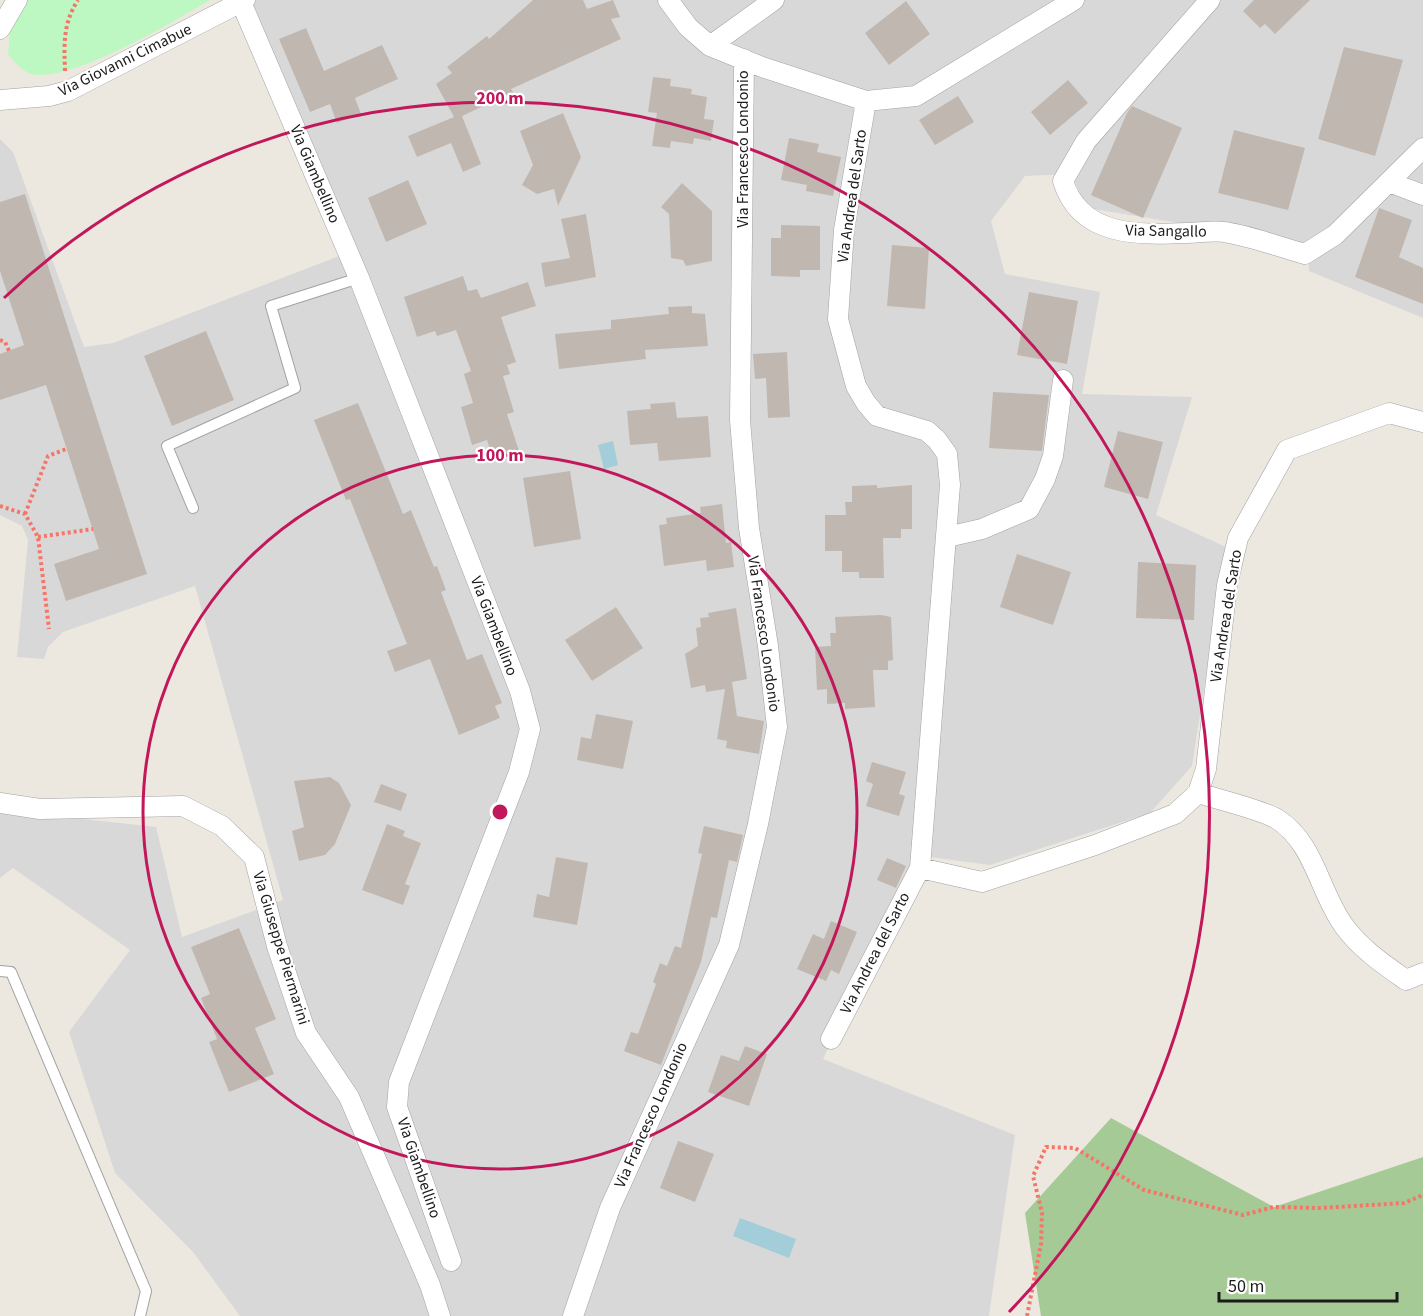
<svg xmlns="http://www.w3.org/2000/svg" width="1423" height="1316" font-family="'Source Sans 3',sans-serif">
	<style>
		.residential { fill: #d9d8d8 }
		.forest { fill: #a6ca96 }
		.park { fill: #bdf7c1 }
		.water { fill: #a2cdd9 }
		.building { fill: #c0b8b0 }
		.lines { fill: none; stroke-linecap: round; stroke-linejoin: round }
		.lane-casing { stroke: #a2a2a2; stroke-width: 12 }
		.street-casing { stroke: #a2a2a2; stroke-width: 21 }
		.path { stroke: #f47669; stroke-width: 4; stroke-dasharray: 3 3; stroke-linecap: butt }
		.lane { stroke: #fff; stroke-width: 10 }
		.street { stroke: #fff; stroke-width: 20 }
		.ring { fill: none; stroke: #c2185b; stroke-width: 3 }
		.labels { text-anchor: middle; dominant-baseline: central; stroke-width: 4.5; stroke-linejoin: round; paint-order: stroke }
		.street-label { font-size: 16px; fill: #1b1b1b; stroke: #fff }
		.centre { fill: #c2185b; stroke: #fff; stroke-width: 3 }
		.ring-label { font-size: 18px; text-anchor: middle; font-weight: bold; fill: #c2185b; stroke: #fff; stroke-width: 4.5; stroke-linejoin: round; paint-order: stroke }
	</style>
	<rect width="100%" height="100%" fill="#ece8e0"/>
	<path class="residential" d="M251,0H1423V318L1309,271L1307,244L1087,208L1071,174L1025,176L991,221L1005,274L1100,292L1082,394L1192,397L1156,515L1226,547L1192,766L1150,813L990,865L915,855L911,872L823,1059L1015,1135L989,1316H240L193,1252L115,1173L69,1032L130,950L13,868L0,878V810L156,827L182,937L283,900L195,586L63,632L48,647L44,659L17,657L28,540L22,526L0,515V139L13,152L84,347L113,343L355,250Z"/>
	<path class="forest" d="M1111,1118L1274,1207L1423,1157V1316H1041L1025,1213Z"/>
	<path class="park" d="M26,0H210C171,23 81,77 37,75C24,74 16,64 8,54L10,31Z"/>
	<path class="water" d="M613,441L618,465L604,469L598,445Z
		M740,1218L796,1239L789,1258L733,1236Z"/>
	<path class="building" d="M533,0H583L587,9L613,0L620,17L611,19L621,39L511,89L513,92L462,116L481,164L463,172L451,143L417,157L408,136L454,117L436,84L452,73L447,67L487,36L489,39Z
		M1254,0H1310L1275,34L1265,24L1260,28L1243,11Z
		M906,1L930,34L889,65L865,33Z
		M306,28L324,71L382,45L398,79L355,98L361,114L337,123L330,104L310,112L279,39Z
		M1344,47L1403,60L1375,156L1318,139Z
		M653,77L671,79L670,86L692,89L691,94L707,97L704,119L714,120L711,141L694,138L693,144L671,141L670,148L652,146L657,113L648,112Z
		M1068,80L1088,103L1050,135L1031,112Z
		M958,96L974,122L935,145L919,120Z
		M1132,106L1182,128L1143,218L1091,195L1127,113Z
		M563,113L581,157L558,206L554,189L537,194L522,185L533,165L520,131Z
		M1234,130L1305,148L1288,210L1218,193Z
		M789,138L819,144L817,152L841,157L833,196L806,191L807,185L781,180Z
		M408,180L427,224L386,242L368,198Z
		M682,183L712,211V261L686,266L683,260L671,258L669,214L661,207Z
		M25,194L147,574L66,601L54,564L99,549L46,385L0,400V354L24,345L0,271V202Z
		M1379,208L1412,220L1399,257L1423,268V304L1355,277Z
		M586,214L596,277L545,287L541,263L570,258L561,219Z
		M781,225L820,226V270H800V277L771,276V238H781Z
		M892,245L929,248L925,309L887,306Z
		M463,276L468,291L477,289L481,298L528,282L536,306L501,317L516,362L507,365L510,374L503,376L514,412L507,414L519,451L493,459L487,440L472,445L461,407L473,403L464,374L471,371L456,330L437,336L435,331L417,337L404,297Z
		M1029,292L1078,301L1067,364L1017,355Z
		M692,306V313L705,314L708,346L645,350L646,359L559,369L555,334L611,329V320L669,314L668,307Z
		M206,331L234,400L172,426L144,356Z
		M787,352L790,417L768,418L766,378L755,379L753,354Z
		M993,392L1049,395L1042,451L989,448Z
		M675,402L677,418L708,416L711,457L659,461L657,443L630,445L627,411L651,409L650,404Z
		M358,403L403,514L411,510L434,567L437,566L446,590L441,592L467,660L482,654L502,703L495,706L500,718L459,735L430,659L395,672L387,651L407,644L350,499L346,500L314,420Z
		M1118,431L1163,442L1148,499L1104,487Z
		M570,471L581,539L534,547L523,478Z
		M877,485V488L912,485V529H901V538H883L884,578H859V572H842V551H825V515H846L845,502H852V486Z
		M722,504L726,543L731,542L734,567L707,571L706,560L664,566L659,525L667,524L666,518L701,513L700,507Z
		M1017,554L1071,572L1053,625L1000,607Z
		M1138,562L1196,565L1194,620L1136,618Z
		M616,607L643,648L592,681L565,640Z
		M736,608L747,679L732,682L737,716L764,721L759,754L726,748L727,741L717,739L725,689L706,692L705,685L691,688L685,654L698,646L696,628L701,627L700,618L709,617L708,613Z
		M881,615L891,617L893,660L888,661V670H873L875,707L845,709V703L827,704V689L817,690L815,647L831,646L830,633H836L835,617Z
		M596,714L633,721L623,769L577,760L581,737L591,739Z
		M872,762L906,772L899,794L905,796L899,816L866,806L873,784L866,781Z
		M330,777L339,783L351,805L335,844L325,855L299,861L292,831L304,827L294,781Z
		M381,784L407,794L401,811L374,802Z
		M387,824L405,831L403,836L421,843L405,884L410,886L403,905L362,890Z
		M704,826L743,835L737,862L729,860L717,918L711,917L701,962L661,1065L624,1051L631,1032L638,1034L656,984L653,982L660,963L667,966L675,946L681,948L702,854L698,853Z
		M556,857L588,863L577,925L533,917L537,894L549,897Z
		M887,858L906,866L896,888L877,880Z
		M831,921L857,932L839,974L831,970L826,981L797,969L813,934L824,939Z
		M239,928L276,1019L255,1028L274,1074L229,1092L209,1042L217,1039L201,998L210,994L191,947Z
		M745,1046L767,1054L749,1106L708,1092L721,1055L739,1061Z
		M678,1141L714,1154L695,1202L660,1188Z"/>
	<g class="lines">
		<defs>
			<path id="lane" d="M193,508L167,446L295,388L271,306L359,278
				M0,971L11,972L146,1291L140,1316"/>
			<path id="street" d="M668,0L688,27L710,46L762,67L866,101L916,96L1074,0
				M1210,0L1086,141L1063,181C1080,237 1138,235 1187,233C1199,233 1213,230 1224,232C1251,236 1279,247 1305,254L1335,235L1423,148
				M241,2L359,278L520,691L530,729L519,772L399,1082L397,1107L451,1261
				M0,29L17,0
				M710,46L774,0
				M0,100L49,96L68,91L245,0
				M1389,182L1423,195
				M947,537L982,529L1029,509L1045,479L1053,456L1063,380
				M1198,793C1217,799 1263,810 1277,819C1315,843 1319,892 1344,926C1361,949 1383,964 1406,980L1423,973
				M0,803L40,809L183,806L222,826L254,857L277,946L306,1033L349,1097L430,1285L440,1316
				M920,868L982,882L1095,845L1175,814L1198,793L1206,769L1227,585L1238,538L1287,450L1389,413L1423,422
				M831,1039L920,868L950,485L947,454L937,440L927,431L877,416L866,403L856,386L838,319L844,230L866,101
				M573,1316L610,1208L729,945L758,824L777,727L768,646L749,528L740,420L744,59"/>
		</defs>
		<use href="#lane" class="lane-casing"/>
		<use href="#street" class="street-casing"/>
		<path class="path" d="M65,71C64,44 63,23 78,0
			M0,340L5,342L9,351
			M0,506L25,514L38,537L49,629
			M25,514L48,456L66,449
			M38,537L93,529
			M1027,1316L1041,1244L1042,1213L1033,1176L1046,1147L1075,1148L1144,1190L1243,1215L1274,1207L1320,1208L1404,1203L1423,1195"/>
		<use href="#lane" class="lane"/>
		<use href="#street" class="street"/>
	</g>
	<g class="ring">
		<circle cx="500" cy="812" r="357"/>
		<path d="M4 298A714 714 0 0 1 1009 1312"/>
	</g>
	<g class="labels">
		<g class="street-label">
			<text transform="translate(125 60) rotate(-26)">Via Giovanni Cimabue</text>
			<text transform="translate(743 149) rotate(-90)">Via Francesco Londonio</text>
			<text transform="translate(315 174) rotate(67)">Via Giambellino</text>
			<text transform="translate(852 196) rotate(-82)">Via Andrea del Sarto</text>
			<text transform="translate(1166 231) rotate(1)">Via Sangallo</text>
			<text transform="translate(1226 616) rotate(-81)">Via Andrea del Sarto</text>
			<text transform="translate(494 626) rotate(69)">Via Giambellino</text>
			<text transform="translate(764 634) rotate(82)">Via Francesco Londonio</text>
			<text transform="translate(281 948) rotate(73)">Via Giuseppe Piermarini</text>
			<text transform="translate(875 953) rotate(-63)">Via Andrea del Sarto</text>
			<text transform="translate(651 1115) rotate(-66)">Via Francesco Londonio</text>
			<text transform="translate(419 1168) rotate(71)">Via Giambellino</text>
		</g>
	</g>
	<circle cx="500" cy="812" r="9" class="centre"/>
	<g class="ring-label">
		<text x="500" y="104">200 m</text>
		<text x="500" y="461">100 m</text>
	</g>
	<path d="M1219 1292v9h178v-9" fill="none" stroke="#1b1b1b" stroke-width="3"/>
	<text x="1228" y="1292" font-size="18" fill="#1b1b1b" stroke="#ffffff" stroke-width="4.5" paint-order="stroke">50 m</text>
</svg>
